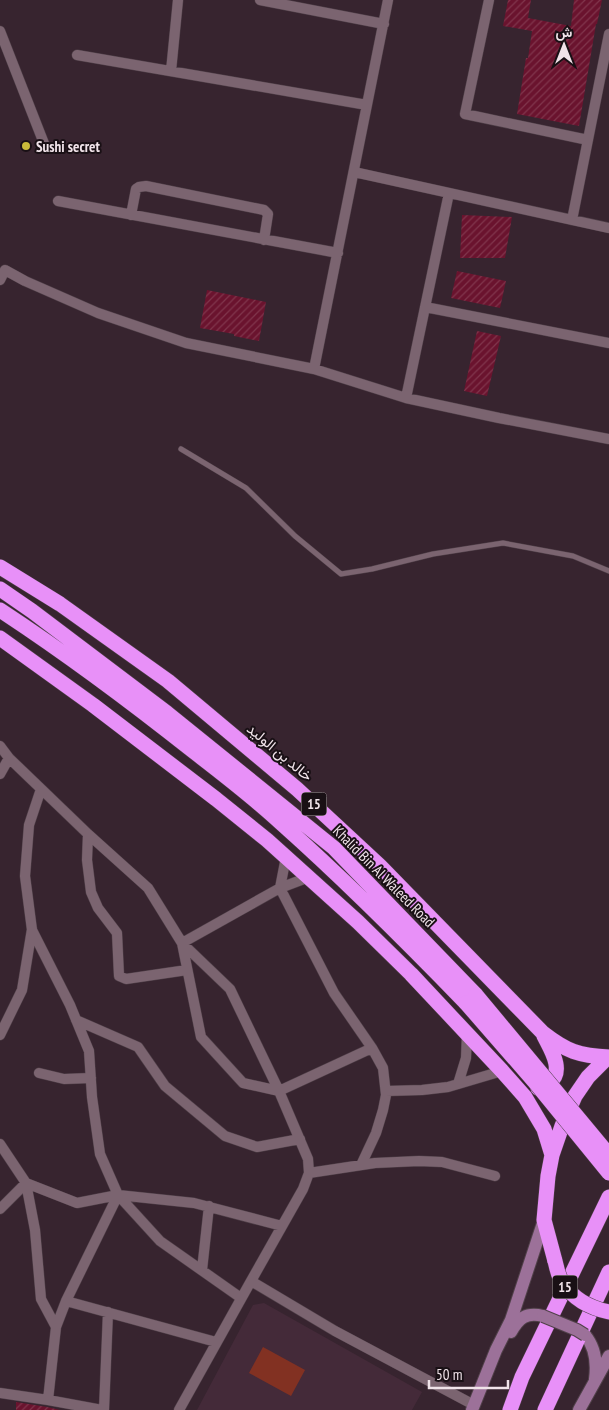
<svg xmlns="http://www.w3.org/2000/svg" width="609" height="1410" font-family="'PT Sans Narrow',Vazirmatn,sans-serif">
	<style>
		.built { fill: #442a39 }
		.green { fill: #823122 }
		.building { fill: url(#building-hatch) }
		.lines { fill: none; stroke-linecap: round; stroke-linejoin: round }
		.lane-casing { stroke: #504049; stroke-width: 6 }
		.street-casing { stroke: #504049; stroke-width: 11 }
		.secondary-casing { stroke: #504049; stroke-width: 14 }
		.highway-casing { stroke: #504049; stroke-width: 16 }
		.lane { stroke: #7b6470; stroke-width: 5 }
		.street { stroke: #7b6470; stroke-width: 10 }
		.secondary { stroke: #9c7199; stroke-width: 12 }
		.highway { stroke: #e890f8; stroke-width: 15 }
		.secondary-bridge-casing { stroke: #504049; stroke-width: 14; stroke-linecap: butt }
		.highway-bridge-casing { stroke: #504049; stroke-width: 16; stroke-linecap: butt }
		.secondary-bridge { stroke: #9c7199; stroke-width: 12 }
		.highway-bridge { stroke: #e890f8; stroke-width: 15 }
		.poi-dot { fill: #c9ba3a; stroke: #191015; stroke-width: 2 }
		.labels { text-anchor: middle; dominant-baseline: central; stroke-width: 4; stroke-linejoin: round; paint-order: stroke }
		.shield { fill: #191015; stroke: #b0a4a9; stroke-width: 1 }
		.shield-label { font-size: 14px; font-weight: bold; fill: #f0e3e9 }
		.poi-label { font-size: 15px; font-weight: bold; fill: #f0e3e9; stroke: #191015; text-anchor: start }
		.street-label { font-size: 15px; fill: #f0e3e9; stroke: #191015 }
	</style>
	<defs>
		<pattern id="building-hatch" width="6" height="6" patternUnits="userSpaceOnUse" patternTransform="scale(1.25)"><rect width="6" height="6" fill="#6a132e"/><path d="M-1 1l2-2M0 6l6-6M5 7l2-2" fill="none" stroke="#80354c"/></pattern>
	</defs>
	<rect width="100%" height="100%" fill="#37242f"/>
	<path class="built" d="M264,1303L422,1392L412,1410H197L253,1305Z"/>
	<path class="green" d="M263,1347L305,1370L291,1396L249,1373Z"/>
	<path class="building" d="M508,0H531L528,18L571,26L574,0H602L597,24H596L579,126L517,114L526,58H528L532,31L503,26Z
		M462,215L512,217L505,258H460Z
		M457,271L506,281L500,308L451,298Z
		M207,290L266,302L259,341L234,336V334L200,328Z
		M477,331L501,336L487,396L464,391Z
		M16,1402L47,1407L60,1410H16Z"/>
	<g class="lines">
		<defs>
			<path id="lane" d="M181,449L246,488L295,536L341,574L372,569L433,554L503,543L573,556L609,571"/>
			<path id="street" d="M260,0L384,24
				M489,0L465,114L588,140
				M0,31L45,146
				M77,55L367,105
				M171,71L178,0
				M354,172L609,228
				M58,201L338,253
				M131,215L136,189L139,187L146,186L264,210L268,214L264,240
				M572,220L609,34
				M0,280L5,270L25,281L98,313L186,343L314,369L406,398L499,418L609,439
				M425,307L609,343
				M314,369L388,0
				M406,398L449,193
				M0,746L9,758L88,834L148,888L182,943L230,989L279,1091L308,1159L309,1173L303,1189L251,1281L335,1331L474,1405
				M0,774L9,758
				M41,789L29,825L25,876L32,930L70,1005L89,1051L92,1097L100,1154L118,1195L160,1241L241,1298
				M88,834L87,860L91,892L98,908L117,933L119,976L126,979L187,970
				M286,857L280,888L334,993L372,1048L383,1068L386,1095L383,1110L376,1133L361,1165
				M309,877L280,888L182,943L201,1037L243,1083L279,1091L372,1048
				M76,1020L138,1047L165,1086L225,1136L257,1147L300,1139
				M0,1035L22,990L32,929
				M39,1073L64,1079L91,1078
				M458,1084L466,1058L467,1033
				M386,1091L422,1090L448,1087L502,1071
				M0,1144L26,1183L77,1203L118,1195L194,1203L282,1226
				M309,1173L375,1163L419,1161L442,1162L495,1176
				M26,1183L35,1230L41,1299L56,1327
				M0,1209L26,1183
				M202,1270L209,1206
				M66,1301L216,1342
				M0,1393L48,1400L102,1410
				M48,1400L56,1327L66,1301L118,1195
				M104,1410L108,1312
				M179,1410L251,1281"/>
			<path id="secondary" d="M511,1332C519,1318 526,1312 543,1316
				M585,1335C595,1347 597,1364 595,1379
				M472,1410L496,1350L511,1320L544,1220
				M579,1410L609,1356"/>
			<path id="highway" d="M0,567L60,604L168,681L297,789L380,866L543,1033C566,1051 579,1056 609,1057
				M0,589L32,611L167,713L334,848L476,995
				M0,610C67,654 130,701 193,751C223,774 253,797 281,823C345,880 406,941 466,1003
				M0,638L93,705L216,799L267,840L358,922L411,974L502,1071L525,1097L544,1129L552,1155
				M538,1088C543,1087 545,1086 549,1083C565,1071 551,1050 544,1036
				M555,1261L544,1220L548,1176L552,1155L562,1126L575,1096L588,1077L608,1057
				M510,1410L522,1377L609,1197
				M545,1410L609,1272"/>
		</defs>
		<use href="#lane" class="lane-casing"/>
		<use href="#street" class="street-casing"/>
		<use href="#secondary" class="secondary-casing"/>
		<use href="#highway" class="highway-casing"/>
		<use href="#lane" class="lane"/>
		<use href="#street" class="street"/>
		<use href="#secondary" class="secondary"/>
		<use href="#highway" class="highway"/>
		<defs>
			<path id="secondary-bridge" d="M543,1316L577,1330L585,1335"/>
			<path id="highway-bridge" d="M476,995L609,1155
				M466,1003L534,1081L609,1173
				M555,1261C557,1268 558,1277 563,1283C574,1300 590,1308 609,1312"/>
		</defs>
		<use href="#secondary-bridge" class="secondary-bridge-casing"/>
		<use href="#highway-bridge" class="highway-bridge-casing"/>
		<use href="#secondary-bridge" class="secondary-bridge"/>
		<use href="#highway-bridge" class="highway-bridge"/>
	</g>
	<circle class="poi-dot" cx="26" cy="146" r="5"/>
	<g class="labels">
		<g class="shield">
			<rect x="301.5" y="792.5" width="25" height="23" rx="4"/>
			<rect x="552.5" y="1275.5" width="25" height="23" rx="4"/>
		</g>
		<g class="shield-label">
			<text x="314" y="804">15</text>
			<text x="565" y="1287">15</text>
		</g>
		<g class="poi-label">
			<text x="36" y="146">Sushi secret</text>
		</g>
		<g class="street-label">
			<text transform="translate(280 752) rotate(40)">خالد بن الوليد</text>
			<text transform="translate(384 876) rotate(45)">Khalid Bin Al Waleed Road</text>
		</g>
	</g>
	<g transform="translate(564 45)" stroke="#191015" stroke-width="4" paint-order="stroke">
	<path d="M0-4L9 19L0 12L-9 19Z" fill="#f0e3e9"/>
	<text y="-8" font-size="14" font-weight="bold" text-anchor="middle" fill="#f0e3e9">ش</text>
	</g>
	<path d="M429 1380v8h79v-8" fill="none" stroke="#f0e3e9" stroke-width="2.5"/>
	<text x="436" y="1380" font-size="15" fill="#f0e3e9" stroke="#191015" stroke-width="4" paint-order="stroke">50 m</text>
</svg>
